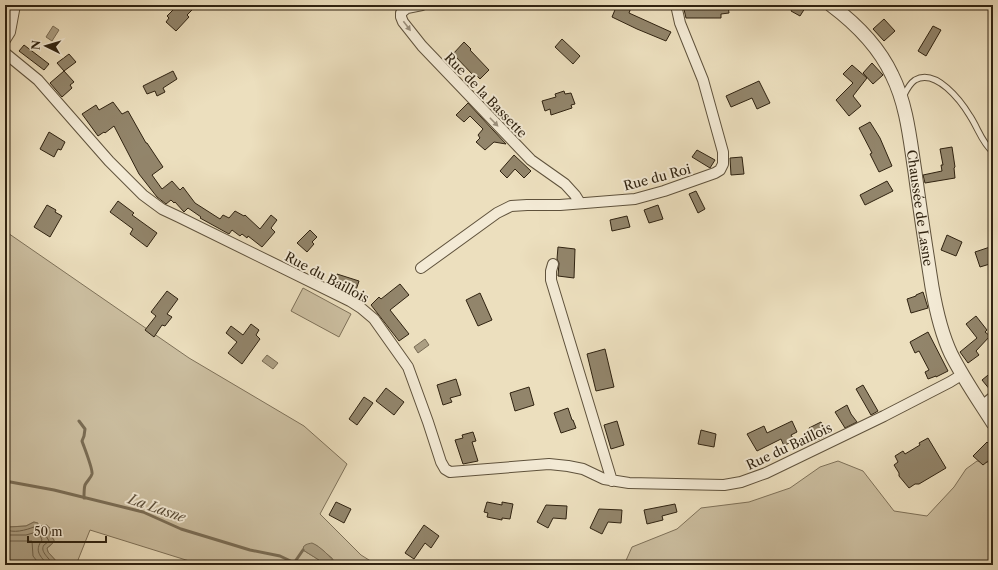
<svg xmlns="http://www.w3.org/2000/svg" width="998" height="570" font-family="'Libre Caslon Text',serif">
	<style>
		.green { fill: #ccbfa1; stroke: #7e7159 }
		.water { fill: #ac9f83; stroke: #7a6d55 }
		.lines { fill: none; stroke-linecap: round; stroke-linejoin: round }
		.shore { stroke: #6e614a; stroke-width: 1 }
		.stream { stroke: #7a6d55; stroke-width: 3 }
		.building { fill: #92856b; stroke: #302311 }
		.service-casing { stroke: #5f523c; stroke-width: 7 }
		.minor-casing { stroke: #5f523c; stroke-width: 12 }
		.tertiary-casing { stroke: #5f523c; stroke-width: 15 }
		.service { stroke: #f3ead5; stroke-width: 5 }
		.minor { stroke: #f3ead5; stroke-width: 10 }
		.tertiary { stroke: #f3ead5; stroke-width: 13 }
		.oneway { fill: #9b907d }
		.labels { text-anchor: middle; dominant-baseline: central; stroke-width: 4; stroke-linejoin: round; paint-order: stroke }
		.street-label { font-size: 13px; fill: #302311; stroke: #f3ead5 }
		.water-label { font-size: 14px; font-style: italic; fill: #5b4e39; stroke: #f3ead5 }
	</style>
	<rect width="100%" height="100%" fill="#ecdfbe"/>
	<filter id="stains"><feTurbulence type="fractalNoise" baseFrequency=".005" numOctaves="4"/><feColorMatrix values="0 0 0 0 .2 0 0 0 0 .09 0 0 0 0 .02 0 0 0 .5 -.17"/></filter>
	<radialGradient id="worn" r=".72"><stop offset=".6" stop-color="#630" stop-opacity="0"/><stop offset="1" stop-color="#630" stop-opacity=".3"/></radialGradient>
	<path class="green" d="M5,231L189,358L304,426L347,464L320,514L361,555L377,565H336L332,558L316,545L304,546L303,550L319,560L323,565H202L90,530L76,565H57V562L48,552L47,548L50,546L54,540L50,535L47,525L39,526L34,522L26,526L8,527L5,523Z
		M303,288L351,314L339,337L291,311Z
		M838,461L863,471L894,511L927,516L954,487L966,469L977,461L993,463V565H693L687,562L667,561L659,565H624L632,547L677,529L701,508L749,502L790,488L820,467Z"/>
	<path class="water" d="M53,26L59,30L52,41L46,37Z
		M425,339L429,345L418,353L414,347Z
		M267,355L278,363L273,369L262,361Z
		M34,522L38,523L39,526C45,526 49,525 51,530L50,535L54,540V542L47,548L48,552L57,562V565H5V523L9,527L26,526Z
		M312,543C320,546 332,558 336,565H323L319,560L303,550C303,544 308,544 312,543Z"/>
	<g class="lines">
		<path class="shore" d="M5,529C13,534 26,530 34,527L39,529L46,530V536L49,541C47,543 45,544 44,545C39,552 51,559 53,565
			M5,535H26L33,533L40,535L42,540C34,551 40,556 48,565
			M5,541H32L33,556L40,565"/>
		<path class="stream" d="M79,421L85,429L84,436L82,441C84,447 93,469 92,474C91,478 87,481 85,485C84,488 84,494 84,498
			M5,481L54,490L143,512L181,529L250,550L280,556L299,565
			M294,563L303,550"/>
	</g>
	<path class="building" d="M178,5H197L187,15L189,17L176,31L166,22L169,18L167,16Z
		M617,5H632L629,13L671,32L666,41L637,29L612,17Z
		M683,5H728L729,13L721,14V18H686Z
		M794,5H807L800,16L791,11Z
		M884,19L895,31L884,41L873,29Z
		M933,26L941,30L926,56L918,51Z
		M562,39L580,56L573,64L555,47Z
		M464,42L471,49L470,50L489,70L480,79L475,74L474,76L453,54Z
		M24,45L49,64L44,70L19,51Z
		M69,54L76,62L64,71L74,82L70,85L72,88L62,97L50,83L64,71L57,63Z
		M872,63L883,75L873,84L863,73Z
		M852,65L867,78L853,96L861,106L849,116L836,100L853,83L843,74Z
		M173,71L177,79L163,88L165,92L157,96L155,91L147,94L143,86Z
		M759,81L770,103L757,109L752,98L731,107L726,96Z
		M564,91L565,94L571,93L575,104L571,105L572,108L551,115L550,109L545,111L542,101L556,97L555,94Z
		M113,102L122,114L128,111L146,143H147L163,167L152,175L162,189L172,181L180,190L183,187L195,203L220,219L223,215L229,218L235,211L244,216L245,215L260,229L271,215L277,220L271,228L275,232L262,247L248,236L247,238L242,234L240,236L232,230L229,234L200,218L201,217L188,208L184,212L175,202L174,203L171,200L166,204L157,197L139,174L114,126L105,133L104,132L98,136L82,114L96,105L99,110Z
		M468,103L506,144L494,142L485,150L476,142L480,138L478,135L483,129L470,116L464,122L456,115Z
		M870,122L880,138L892,166L879,172L870,154L872,153L859,128Z
		M49,132L65,142L61,150L58,149L54,157L40,149Z
		M952,147L955,167L954,168L955,178L925,183L923,175L942,171L941,165H943L940,149Z
		M697,150L715,160L710,168L692,157Z
		M514,155L531,171L524,178L515,169L507,178L500,171Z
		M742,157L744,174L731,175L730,158Z
		M887,181L893,191L865,205L860,195Z
		M696,191L705,209L698,213L689,194Z
		M118,201L134,213L132,215L157,233L147,247L130,234L133,229L110,212Z
		M47,205L56,210L55,212L62,216L50,237L34,227Z
		M658,205L663,219L649,223L644,210Z
		M627,216L630,227L612,231L610,220Z
		M310,230L317,237L312,242L314,244L307,252L297,243Z
		M947,235L962,242L956,256L941,250Z
		M993,246V263L980,267L975,252Z
		M558,247L575,249L574,278L558,276L559,263L557,259Z
		M337,274L359,281L356,290L334,284Z
		M400,284L409,295L390,310L409,334L399,341L371,305L379,297L381,299Z
		M167,291L178,299L167,314L172,317L165,326L162,325L154,337L145,330L156,316L151,312Z
		M923,292L928,308L911,313L907,299L916,296V295Z
		M480,293L492,320L478,326L466,300Z
		M976,316L987,330L985,332L990,336L976,351L979,355L968,363L960,352L977,338L966,324Z
		M251,324L259,330L256,335L260,339L242,364L228,353L237,342L226,333L231,326L243,335Z
		M928,332L948,371L936,377V376L928,379L925,372L929,370L919,351L915,353L910,342Z
		M605,349L614,387L596,391L587,354Z
		M993,371V391H991L982,380Z
		M456,379L461,395L450,398L452,402L443,405L437,385Z
		M863,385L878,411L871,415L856,389Z
		M529,387L534,405L515,411L510,393Z
		M386,388L404,402L394,415L376,401Z
		M364,397L373,403L357,425L349,419Z
		M847,405L851,414L857,422L845,428L835,412Z
		M568,408L572,420H573L576,428L561,433L554,413Z
		M617,421L624,445L611,449L604,425Z
		M792,421L797,432L791,435L794,440L784,446L781,439L757,451L747,434L764,426L767,433Z
		M821,422L827,435L815,441L809,428Z
		M701,430L716,434L714,447L698,444Z
		M473,432L476,441L472,442L478,461L463,464L455,440L463,438L462,435Z
		M928,438L946,468L919,484H915L909,488L899,476V473L894,465L898,462L895,456L903,451L905,454L920,445L919,443Z
		M987,442L993,448V457L983,465L973,456Z
		M336,502L351,509L344,523L329,515Z
		M487,502L502,505V502L513,504L510,519L502,518V520L487,517L488,513L484,512Z
		M675,504L677,512L662,516L663,520L647,524L644,510Z
		M546,505L567,506L566,519L553,518L548,528L537,522Z
		M599,509L622,510L621,523L608,522L602,534L590,528Z
		M424,525L439,536L431,548L425,543L414,559L405,553Z"/>
	<g class="lines">
		<defs>
			<path id="service" d="M903,97C906,91 909,84 915,80C936,68 961,101 970,116C978,128 982,143 993,152"/>
			<path id="minor" d="M422,5L407,8L401,13V17L403,22L422,46L444,69L531,160L565,184L575,195L580,203
				M5,40L10,32L15,5
				M5,53L38,80L109,161L143,195L162,209L179,217L350,301L361,308L374,319L408,367L428,422L441,462L445,469L450,472L549,464L568,466L583,469L604,479L629,483L724,485L741,482L766,473L884,416L950,382L963,374
				M553,264L551,271V280L612,481
				M421,268L497,213L511,206L527,205H560L635,199L664,191L715,173L720,170L723,164V152L703,80L680,23L676,5
				M982,406L993,397"/>
			<g id="tertiary">
				<path id="s1" d="M831,5C855,23 879,47 892,75C907,105 910,140 915,172C920,210 926,249 932,287C936,310 941,333 951,354C963,378 979,401 993,423"/>
			</g>
		</defs>
		<use href="#service" class="service-casing"/>
		<use href="#minor" class="minor-casing"/>
		<use href="#tertiary" class="tertiary-casing"/>
		<use href="#service" class="service"/>
		<use href="#minor" class="minor"/>
		<use href="#tertiary" class="tertiary"/>
	</g>
	<defs><path id="oneway-solid" d="M-6-.8H1V-3.2L6.5 0L1 3.2V.8H-6Z"/></defs>
	<g class="oneway">
		<use href="#oneway-solid" transform="translate(407 26) rotate(53)"/>
		<use href="#oneway-solid" transform="translate(494 122) rotate(46)"/>
	</g>
	<g class="labels">
		<g class="street-label">
			<text transform="translate(486 95) rotate(46)">Rue de la Bassette</text>
			<text transform="translate(657 177) rotate(-15)">Rue du Roi</text>
			<text stroke="none"><textPath href="#s1" startOffset="230">Chaussée de Lasne</textPath></text>
			<text transform="translate(327 277) rotate(28)">Rue du Baillois</text>
			<text transform="translate(789 446) rotate(-25)">Rue du Baillois</text>
		</g>
		<g class="water-label">
			<text transform="translate(157 508) rotate(19)">La Lasne</text>
		</g>
	</g>
	<rect width="998" height="570" fill="none" stroke="#ecdfbe" stroke-width="20"/>
	<rect x="6" y="6" width="986" height="558" fill="none" stroke="#302311" stroke-width="2"/>
	<rect x="10" y="10" width="978" height="550" fill="none" stroke="#302311"/>
	<g transform="translate(46 46) rotate(275)" stroke="#f3ead5" stroke-width="3" paint-order="stroke">
	<path d="M0-3L7 15L0 10L-7 15Z" fill="#302311"/>
	<text y="-6" font-size="11" font-weight="bold" text-anchor="middle" fill="#302311">N</text>
	</g>
	<path d="M28 536v6h78v-6" fill="none" stroke="#302311" stroke-width="2"/>
	<text x="34" y="536" font-size="12" fill="#302311" stroke="#f3ead5" stroke-width="3" paint-order="stroke">50 m</text>
	<rect width="100%" height="100%" filter="url(#stains)"/>
	<rect width="100%" height="100%" fill="url(#worn)"/>
</svg>
